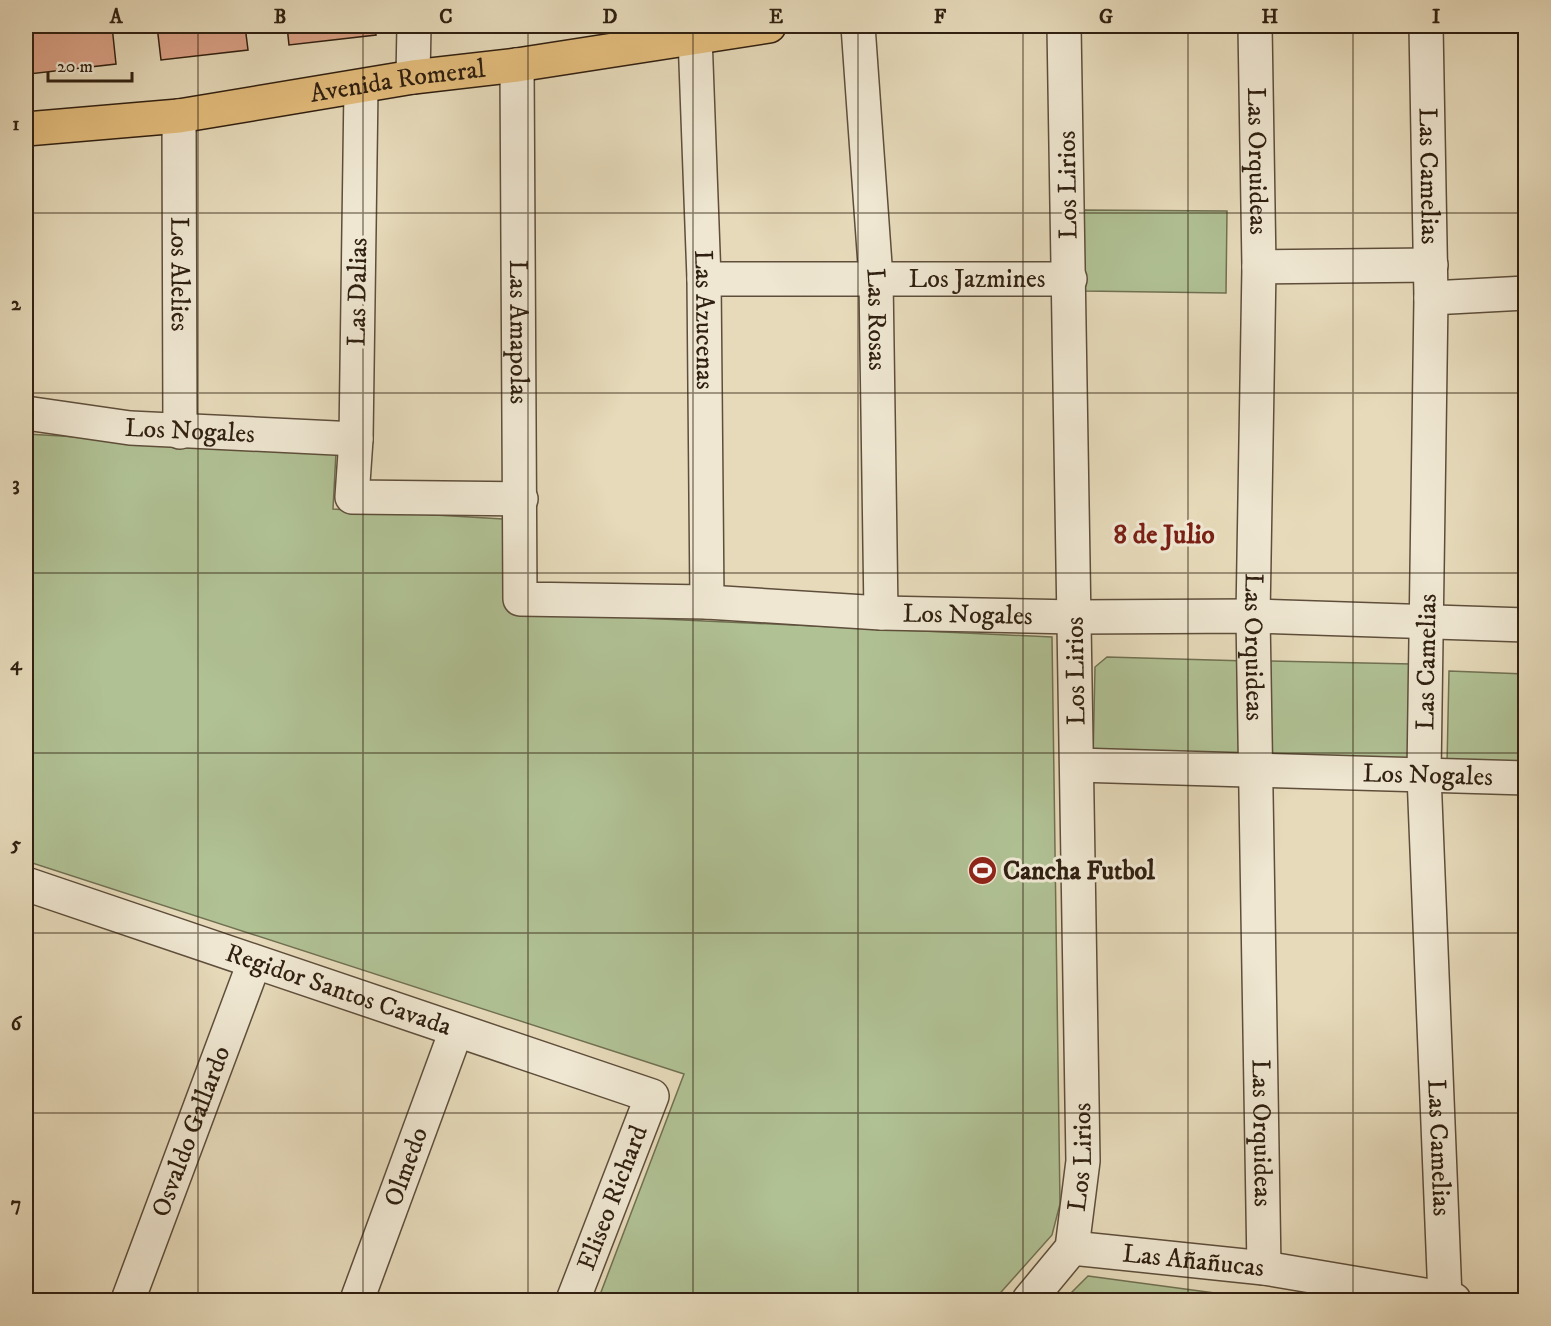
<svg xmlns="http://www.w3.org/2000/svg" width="1551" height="1326" font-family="'IM FELL DW Pica',serif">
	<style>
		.green { fill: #b0c194; stroke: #707052; stroke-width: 1.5 }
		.building { fill: #dba287; stroke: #302011; stroke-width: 1.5 }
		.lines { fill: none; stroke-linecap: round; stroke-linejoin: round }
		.minor-casing { stroke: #5e4e3b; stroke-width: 36 }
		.major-casing { stroke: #302011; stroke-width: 36 }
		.minor { stroke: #efe7d2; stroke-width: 33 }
		.major { stroke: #e3bd7d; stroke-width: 33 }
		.grid { fill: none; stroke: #302011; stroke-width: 1.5; stroke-opacity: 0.55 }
		.labels { text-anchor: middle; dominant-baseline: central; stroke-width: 6; stroke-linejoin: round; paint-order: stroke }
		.street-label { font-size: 26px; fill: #302011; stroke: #efe7d2 }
		.poi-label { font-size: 26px; font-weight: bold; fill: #302011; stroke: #efe7d2; text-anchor: start }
		.neighbourhood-label { font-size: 27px; font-weight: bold; fill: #7a1f14; stroke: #efe7d2 }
		.neatline { fill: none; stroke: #302011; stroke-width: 2 }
		.grid-label { font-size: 20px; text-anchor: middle; font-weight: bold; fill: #302011 }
	</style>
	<rect width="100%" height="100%" fill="#e6daba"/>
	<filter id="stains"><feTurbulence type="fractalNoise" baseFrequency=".00333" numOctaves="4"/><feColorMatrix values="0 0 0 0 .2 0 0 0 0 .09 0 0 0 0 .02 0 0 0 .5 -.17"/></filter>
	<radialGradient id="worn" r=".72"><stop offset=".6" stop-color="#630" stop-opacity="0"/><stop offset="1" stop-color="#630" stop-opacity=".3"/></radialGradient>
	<path class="green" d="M1084,210L1227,211L1226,293L1084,291Z
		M26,434L336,452L333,509L503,519L511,612L1052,637L1060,1204L1052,1235L994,1300H598L684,1074L26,861Z
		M1107,657L1247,661L1245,764L1093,760L1095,667Z
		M1268,661L1412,664L1410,765L1267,762Z
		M1449,671L1525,674V767L1447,765Z
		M1088,1276L1267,1300H1064Z"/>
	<path class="building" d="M62,26H112L116,64L29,74L26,30Z
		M157,26H245L248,50L161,60Z
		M287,26H375L376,35L289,45Z"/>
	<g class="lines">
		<defs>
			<g id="minor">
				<path id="s1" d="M858,26L876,279L881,613"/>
				<path id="s2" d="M1255,26L1259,267L1253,616L1264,1268"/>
				<path id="s3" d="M1426,26L1431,298L1424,775L1445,1298"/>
				<path id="s4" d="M695,36L704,279L707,602"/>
				<path id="s5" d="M517,65L520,599L707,602L881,613L1075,617L1253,616L1526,625"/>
				<path d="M413,77L414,26"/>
				<path d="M361,88L356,439L352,497L521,499"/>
				<path id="s6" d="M179,116L180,432"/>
				<path d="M1259,267L1431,265"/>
				<path id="s7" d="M704,279H1070"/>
				<path d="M1431,298L1526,293"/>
				<path id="s8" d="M26,413L130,428L356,439"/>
				<path id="s9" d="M1077,765L1526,778"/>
				<path id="s10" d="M26,884L652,1096L573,1300"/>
				<path id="s11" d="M1072,1248L1264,1268L1454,1300"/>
				<path id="s12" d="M128,1300L254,963"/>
				<path id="s13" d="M357,1300L456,1031"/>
				<path id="s14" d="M1029,1300L1072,1248L1083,1161L1064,26"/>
			</g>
			<g id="major">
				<path id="s15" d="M26,129L179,116L413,77L517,65L769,26"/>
			</g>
		</defs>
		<use href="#minor" class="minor-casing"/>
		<use href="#major" class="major-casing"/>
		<use href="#minor" class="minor"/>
		<use href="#major" class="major"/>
	</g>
	<path class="grid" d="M198,26V1300M363,26V1300M528,26V1300M693,26V1300M858,26V1300M1023,26V1300M1188,26V1300M1353,26V1300M26,213H1526M26,393H1526M26,573H1526M26,753H1526M26,933H1526M26,1113H1526"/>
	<defs>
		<symbol id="stadium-disc" viewBox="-11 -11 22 22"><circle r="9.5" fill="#8f2418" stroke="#efe7d2"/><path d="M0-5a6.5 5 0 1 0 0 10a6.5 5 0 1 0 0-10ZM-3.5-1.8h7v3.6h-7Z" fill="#fff"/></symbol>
	</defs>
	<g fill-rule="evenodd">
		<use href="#stadium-disc" x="966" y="854" width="33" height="33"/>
	</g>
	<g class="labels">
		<g class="street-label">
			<text stroke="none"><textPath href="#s15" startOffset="375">Avenida Romeral</textPath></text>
			<text stroke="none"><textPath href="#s2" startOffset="135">Las Orquideas</textPath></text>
			<text stroke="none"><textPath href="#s3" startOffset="150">Las Camelias</textPath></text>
			<text transform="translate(1068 185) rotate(-91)">Los Lirios</text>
			<text stroke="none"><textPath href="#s6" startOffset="158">Los Alelies</textPath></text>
			<text stroke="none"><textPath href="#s7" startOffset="273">Los Jazmines</textPath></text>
			<text transform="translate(358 292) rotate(-89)">Las Dalias</text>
			<text stroke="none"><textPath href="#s4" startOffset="284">Las Azucenas</textPath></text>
			<text stroke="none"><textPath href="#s1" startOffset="294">Las Rosas</textPath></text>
			<text stroke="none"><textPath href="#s5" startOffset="267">Las Amapolas</textPath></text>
			<text stroke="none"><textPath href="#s8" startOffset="165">Los Nogales</textPath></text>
			<text stroke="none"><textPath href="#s5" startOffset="982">Los Nogales</textPath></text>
			<text stroke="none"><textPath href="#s2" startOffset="621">Las Orquideas</textPath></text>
			<text transform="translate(1427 662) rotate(-89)">Las Camelias</text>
			<text transform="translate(1076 671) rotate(-91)">Los Lirios</text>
			<text stroke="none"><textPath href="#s9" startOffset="351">Los Nogales</textPath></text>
			<text stroke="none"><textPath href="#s10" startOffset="330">Regidor Santos Cavada</textPath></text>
			<text stroke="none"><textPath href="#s12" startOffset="180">Osvaldo Gallardo</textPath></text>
			<text stroke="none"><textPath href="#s2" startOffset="1107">Las Orquideas</textPath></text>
			<text stroke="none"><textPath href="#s3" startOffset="1122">Las Camelias</textPath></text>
			<text stroke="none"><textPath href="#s14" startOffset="159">Los Lirios</textPath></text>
			<text stroke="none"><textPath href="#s13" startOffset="142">Olmedo</textPath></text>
			<text transform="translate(613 1198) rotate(-69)">Eliseo Richard</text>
			<text stroke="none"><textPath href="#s11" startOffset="122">Las Añañucas</textPath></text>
		</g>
		<g class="poi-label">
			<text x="1003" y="871">Cancha Futbol</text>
		</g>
		<g class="neighbourhood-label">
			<text x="1164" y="535">8 de Julio</text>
		</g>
	</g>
	<rect width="1551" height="1326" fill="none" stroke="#e6daba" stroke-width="66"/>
	<path d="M48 72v9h84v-9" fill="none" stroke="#302011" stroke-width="3"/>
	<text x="57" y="72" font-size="18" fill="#302011" stroke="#efe7d2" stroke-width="4.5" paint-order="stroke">20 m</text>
	<rect x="33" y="33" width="1485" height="1260" class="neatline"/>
	<g class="grid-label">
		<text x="116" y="23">A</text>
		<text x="280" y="23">B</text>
		<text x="446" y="23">C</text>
		<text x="610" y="23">D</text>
		<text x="776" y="23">E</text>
		<text x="940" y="23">F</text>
		<text x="1106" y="23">G</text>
		<text x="1270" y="23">H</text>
		<text x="1436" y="23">I</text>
		<text x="16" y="130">1</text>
		<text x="16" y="310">2</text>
		<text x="16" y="490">3</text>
		<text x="16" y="670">4</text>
		<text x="16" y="850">5</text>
		<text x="16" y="1030">6</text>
		<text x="16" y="1210">7</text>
	</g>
	<rect width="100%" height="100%" filter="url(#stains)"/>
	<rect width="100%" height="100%" fill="url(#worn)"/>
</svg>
